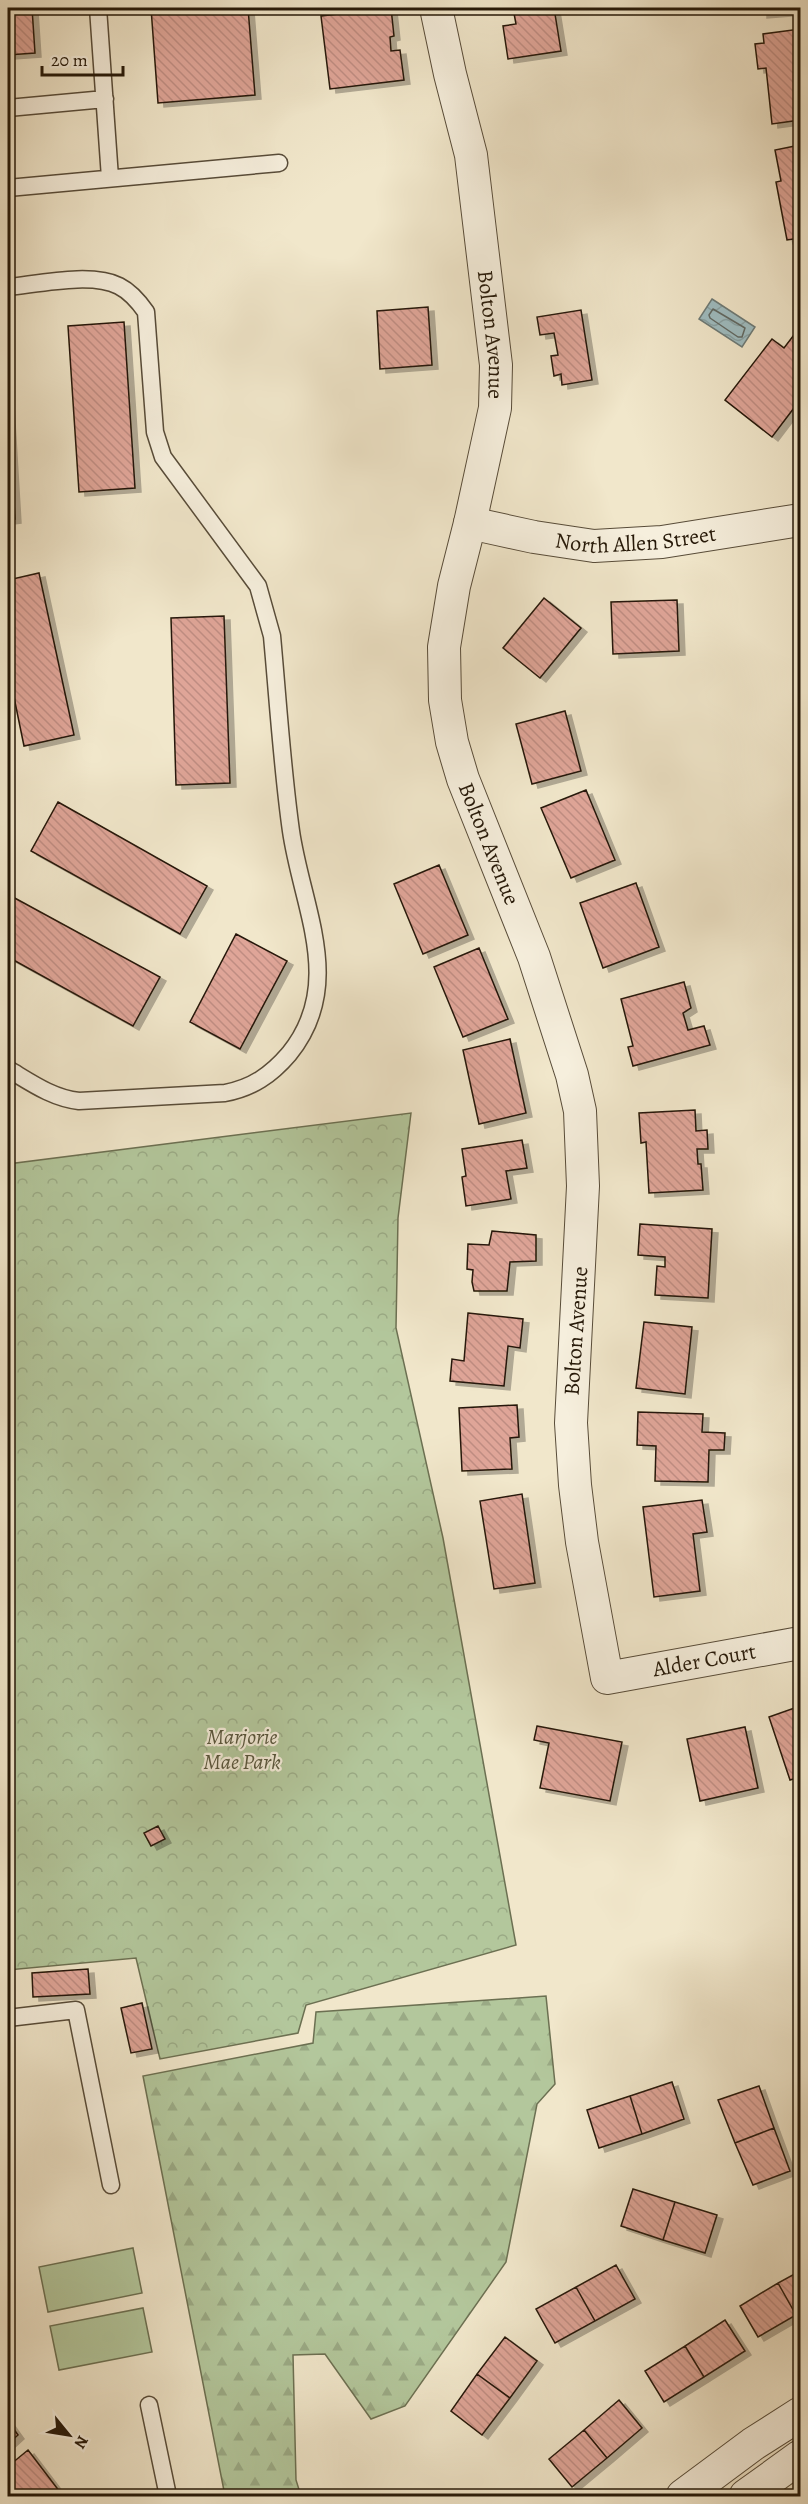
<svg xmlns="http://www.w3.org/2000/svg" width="808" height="2504" font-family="Alegreya,serif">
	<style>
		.forest { fill: url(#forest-firs); stroke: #6c7052; stroke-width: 1.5 }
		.park { fill: url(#park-crowns); stroke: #6c7052; stroke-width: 1.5 }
		.garden { fill: #b3c79c; stroke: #6c7052; stroke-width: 1.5 }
		.water { fill: url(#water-waves); stroke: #6e7b77; stroke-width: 1.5 }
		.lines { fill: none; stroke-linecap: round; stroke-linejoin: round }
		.shore { stroke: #626a64; stroke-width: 1.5 }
		.building { fill: url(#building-back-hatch); stroke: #251808; stroke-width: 1.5; filter: url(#shadow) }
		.service-casing { stroke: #584c39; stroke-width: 19 }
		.minor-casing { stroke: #584c39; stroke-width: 34 }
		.tertiary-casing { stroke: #584c39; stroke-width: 35 }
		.service { stroke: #f6efdd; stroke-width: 16 }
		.minor { stroke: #f6efdd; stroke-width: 32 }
		.tertiary { stroke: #f6efdd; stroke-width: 33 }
		.labels { text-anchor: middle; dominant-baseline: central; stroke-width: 4.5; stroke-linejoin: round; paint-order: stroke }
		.street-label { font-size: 22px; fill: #251808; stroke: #f6efdd }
		.park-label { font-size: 22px; font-style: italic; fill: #57553c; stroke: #f6efdd }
	</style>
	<defs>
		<pattern id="forest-firs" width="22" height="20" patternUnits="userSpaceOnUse" patternTransform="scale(1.5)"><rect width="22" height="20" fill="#b3c79c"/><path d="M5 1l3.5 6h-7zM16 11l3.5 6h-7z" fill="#9aaa85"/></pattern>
		<pattern id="park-crowns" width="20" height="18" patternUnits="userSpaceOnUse" patternTransform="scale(1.5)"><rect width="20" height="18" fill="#b3c79c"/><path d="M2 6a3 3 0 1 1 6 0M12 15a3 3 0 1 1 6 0" fill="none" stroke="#9aaa85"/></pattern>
		<pattern id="water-waves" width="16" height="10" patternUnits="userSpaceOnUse" patternTransform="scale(1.5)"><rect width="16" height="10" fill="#9fbdc1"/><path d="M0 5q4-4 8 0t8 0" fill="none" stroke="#89a2a4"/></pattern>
		<pattern id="building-back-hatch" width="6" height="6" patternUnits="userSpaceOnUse" patternTransform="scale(1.5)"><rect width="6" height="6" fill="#dfa598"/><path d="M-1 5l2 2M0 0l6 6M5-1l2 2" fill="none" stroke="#bf8d82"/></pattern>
		<filter id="shadow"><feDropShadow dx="6" dy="4" stdDeviation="0" flood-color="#0004"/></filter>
	</defs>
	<rect width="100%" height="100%" fill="#f1e7cb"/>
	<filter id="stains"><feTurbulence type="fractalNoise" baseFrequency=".00333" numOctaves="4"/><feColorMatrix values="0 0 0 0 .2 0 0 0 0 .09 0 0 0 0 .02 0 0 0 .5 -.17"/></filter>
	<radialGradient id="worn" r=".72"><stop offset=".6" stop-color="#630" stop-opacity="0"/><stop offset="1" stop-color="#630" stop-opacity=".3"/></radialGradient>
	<path class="forest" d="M546,1996L555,2084L537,2104L506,2262L405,2406L371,2419L325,2354L293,2355L296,2480L301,2496H225L143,2076L313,2043L316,2012Z"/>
	<path class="park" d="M411,1113L398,1218L396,1328L443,1538L516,1945L306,2005L298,2033L160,2059L136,1958L8,1970V1164Z"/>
	<path class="garden" d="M133,2248L142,2293L48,2312L39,2267Z
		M143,2308L152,2352L59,2370L50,2326Z"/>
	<path class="water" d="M712,299L755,327L742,347L699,319Z"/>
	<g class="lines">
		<path class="shore" d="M713,309L745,328L742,337H738L710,318L709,315Z"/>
	</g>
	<path class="building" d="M8,8H32L35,53L8,55Z
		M151,8H248L255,95L158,103Z
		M391,8L394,36L390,37L391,51L400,50L404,80L330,89L321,16Z
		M513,8H554L561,51L508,59L503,26L516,24Z
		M761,8H796L797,11L761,14Z
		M800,29V120L772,124L766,68L758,69L755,44L764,43L763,34Z
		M800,145V238L787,240L776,182L781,181L775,150Z
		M428,307L432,365L380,369L377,311Z
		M581,310L592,380L562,385L561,374L554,376L551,356L558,355L554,333L540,335L537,317Z
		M124,322L135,488L79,492L68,326Z
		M800,327V400L772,437L725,400L772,339L784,348Z
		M8,402L15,519L8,520Z
		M39,573L74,735L24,746L8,668V580Z
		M544,598L581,628L540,678L503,648Z
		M677,600L679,651L613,654L611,602Z
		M224,616L230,783L176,785L171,618Z
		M565,711L581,771L532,784L516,724Z
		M586,790L615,860L571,878L541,808Z
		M58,802L207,886L180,934L31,851Z
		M439,865L468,935L423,954L394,884Z
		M636,883L659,947L603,968L580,903Z
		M11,896L160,977L133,1026L8,957V903Z
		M236,934L287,961L240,1049L190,1022Z
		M479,948L508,1019L463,1037L434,967Z
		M684,982L691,1008L683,1013L688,1030L704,1026L710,1045L633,1066L628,1047L633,1046L621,999Z
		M510,1039L526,1113L479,1124L463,1050Z
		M695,1110L696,1131L707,1130L708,1149H697L698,1164H701L703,1190L649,1193L646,1142L641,1143L639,1113Z
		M522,1140L527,1168L506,1171L511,1199L466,1206L462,1177L466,1176L462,1149Z
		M640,1224L712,1229L708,1298L655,1295L657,1266L665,1267V1257L638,1255Z
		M492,1231L536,1235V1261L510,1262L507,1291H474L472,1282L473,1270L467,1269L468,1244L489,1245Z
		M468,1313L523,1319L520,1348L508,1346L504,1386L450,1381L452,1359L464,1361Z
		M644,1322L692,1327L685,1394L636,1388Z
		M517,1405L519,1437L510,1438L512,1469L462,1471L459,1408Z
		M638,1412L703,1414L702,1432L725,1433L724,1450H709L708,1482L655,1481L656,1446L637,1445Z
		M522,1494L535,1583L494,1589L480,1501Z
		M702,1500L707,1532L693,1534L700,1591L654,1597L643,1507Z
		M800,1706V1777L790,1780L769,1717Z
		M537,1726L622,1742L610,1801L540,1788L549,1743L534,1740Z
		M745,1727L758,1788L700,1801L687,1739Z
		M158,1826L165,1839L151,1846L144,1833Z
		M88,1969L90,1994L33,1997L32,1973Z
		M142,2003L152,2049L131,2053L121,2008Z
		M672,2082L684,2119L642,2134L630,2096Z
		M759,2086L774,2128L735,2143L718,2100Z
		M630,2096L642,2134L599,2148L587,2110Z
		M774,2128L790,2171L753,2185L735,2143Z
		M633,2189L675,2202L663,2240L621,2226Z
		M675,2202L717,2215L705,2253L663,2240Z
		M616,2265L635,2299L595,2321L576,2287Z
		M800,2271V2312L796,2315L778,2283Z
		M778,2283L796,2315L758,2337L740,2306Z
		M576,2287L595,2321L555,2343L536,2309Z
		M725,2320L745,2351L704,2377L685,2346Z
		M505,2337L537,2361L510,2398L477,2374Z
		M685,2346L704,2377L664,2402L645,2371Z
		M477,2374L510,2398L482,2435L451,2411Z
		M619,2400L642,2428L607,2458L584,2430Z
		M8,2421L18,2435L8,2444Z
		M584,2430L607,2458L572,2487L549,2459Z
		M28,2450L63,2496H8V2460L11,2464Z"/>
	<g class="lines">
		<defs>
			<path id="service" d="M98,8L110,178
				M8,108L105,99
				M8,188L279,163
				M8,287C38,284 92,272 119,286C131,292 139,302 146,312L155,432L163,457L258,586L272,636C278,701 282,767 291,831C302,908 346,984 289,1054C271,1075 252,1088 225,1093L79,1101C52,1098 30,1082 8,1069
				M8,2018L76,2010L111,2185
				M149,2405L168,2496"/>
			<g id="minor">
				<path id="s1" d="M436,8L450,74L471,155L496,365L495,408L470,523L454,586L444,647L445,700L452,742L463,779L534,957L572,1075L580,1111L583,1186L571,1423L575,1485L582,1542L607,1678L800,1643"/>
				<path id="s2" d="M470,523L534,537L594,546L662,542L800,520"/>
			</g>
			<path id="tertiary" d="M683,2496L753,2444L800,2414
				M746,2496L800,2457"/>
		</defs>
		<use href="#service" class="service-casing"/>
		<use href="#minor" class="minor-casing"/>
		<use href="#tertiary" class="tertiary-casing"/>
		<use href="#service" class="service"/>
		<use href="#minor" class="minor"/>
		<use href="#tertiary" class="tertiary"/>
	</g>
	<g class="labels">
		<g class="street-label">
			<text stroke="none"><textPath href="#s1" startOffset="332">Bolton Avenue</textPath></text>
			<text stroke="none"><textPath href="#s2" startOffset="168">North Allen Street</textPath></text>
			<text stroke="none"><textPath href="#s1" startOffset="854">Bolton Avenue</textPath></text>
			<text transform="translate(576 1331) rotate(-86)">Bolton Avenue</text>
			<text stroke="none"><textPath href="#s1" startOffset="1806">Alder Court</textPath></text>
		</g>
		<g class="park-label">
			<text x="242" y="1737">Marjorie<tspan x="242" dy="25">Mae Park</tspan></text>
		</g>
	</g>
	<rect width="808" height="2504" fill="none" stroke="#f1e7cb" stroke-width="30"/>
	<rect x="9" y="9" width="790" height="2486" fill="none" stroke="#251808" stroke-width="3"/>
	<rect x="15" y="15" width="778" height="2474" fill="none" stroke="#251808" stroke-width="1.5"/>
	<g transform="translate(69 2435) rotate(120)" stroke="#f6efdd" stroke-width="4.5" paint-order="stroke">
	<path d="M0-4.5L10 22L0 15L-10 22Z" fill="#251808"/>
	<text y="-9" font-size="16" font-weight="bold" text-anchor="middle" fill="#251808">N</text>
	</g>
	<path d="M42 66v9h81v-9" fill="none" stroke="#251808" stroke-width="3"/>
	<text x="51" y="66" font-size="18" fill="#251808" stroke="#f6efdd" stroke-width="4.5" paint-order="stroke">20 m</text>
	<rect width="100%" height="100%" filter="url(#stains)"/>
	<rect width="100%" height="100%" fill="url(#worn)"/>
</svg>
